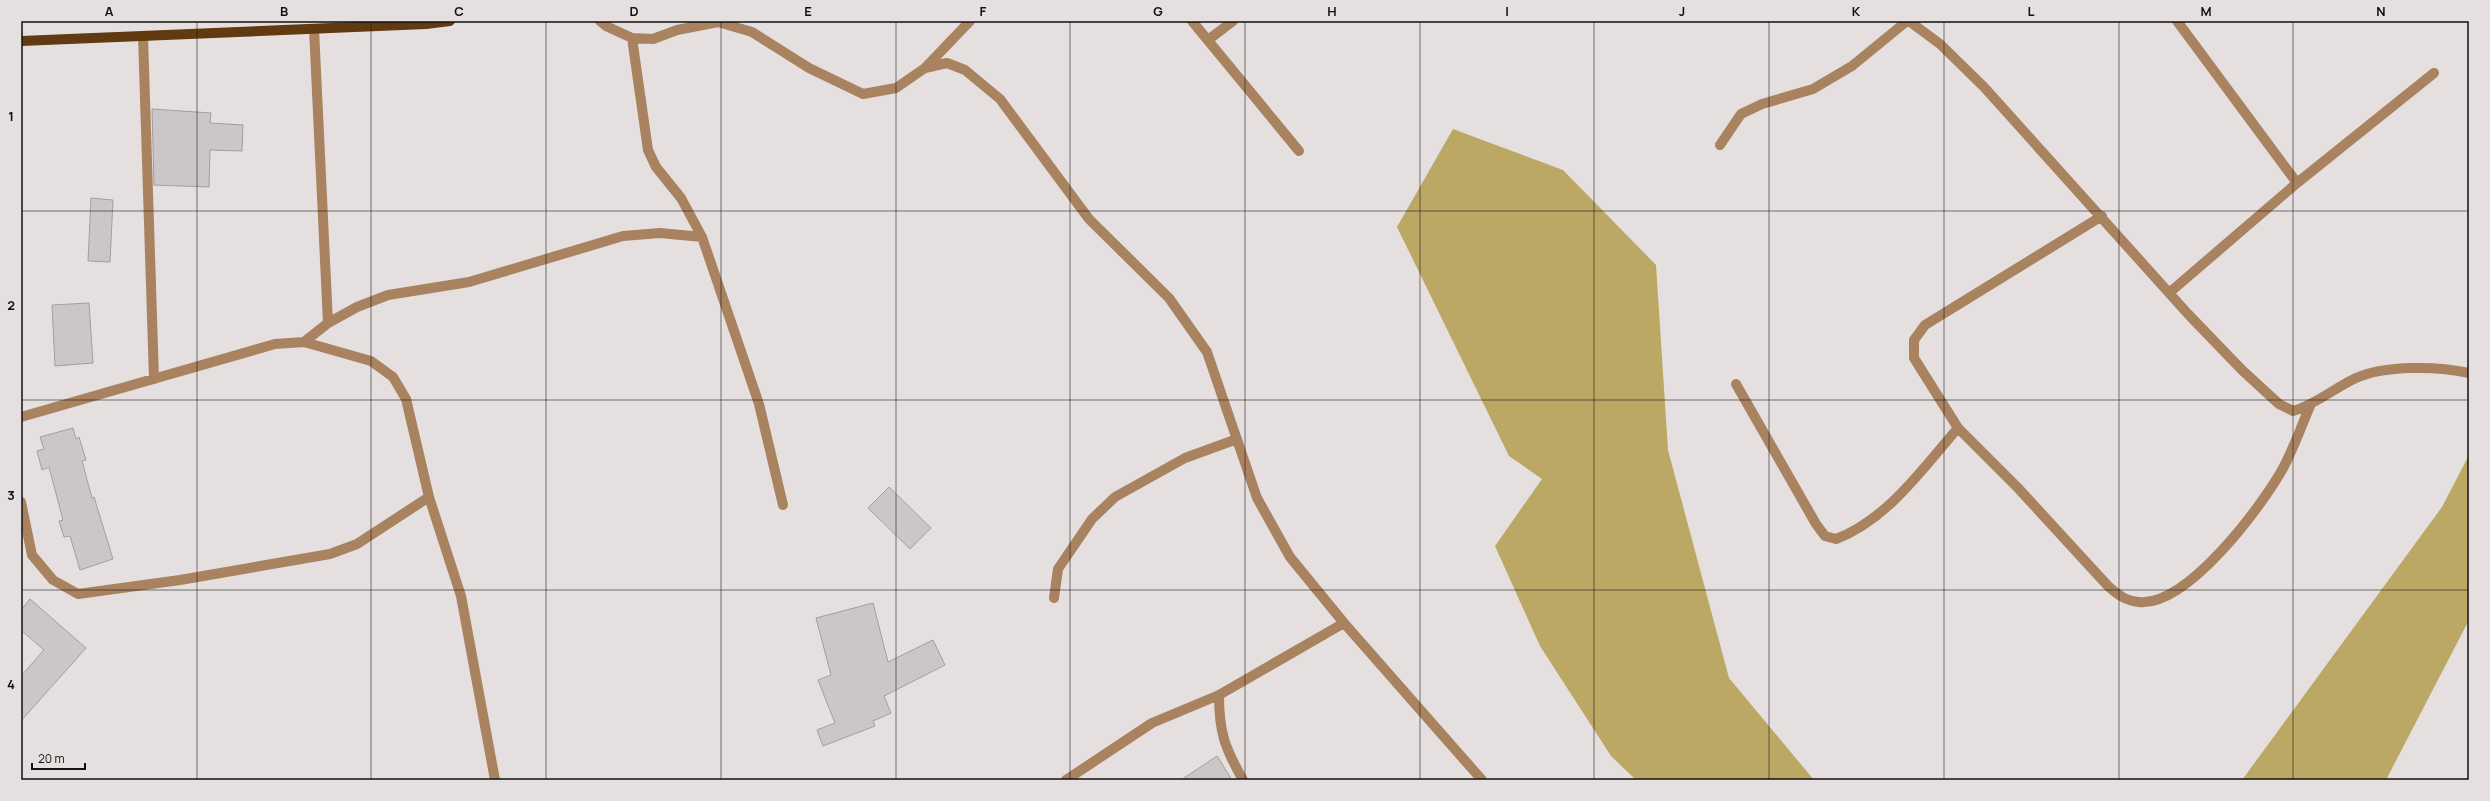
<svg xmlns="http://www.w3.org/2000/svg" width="2490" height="801" font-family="Manrope,sans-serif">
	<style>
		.forest { fill: #baa864 }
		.building { fill: #cbc7c8; stroke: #a29e9f }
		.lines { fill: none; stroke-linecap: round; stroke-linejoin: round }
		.minor { stroke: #a98260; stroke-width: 10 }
		.primary { stroke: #623a12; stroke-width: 10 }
		.grid { fill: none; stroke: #121010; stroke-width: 1; stroke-opacity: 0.55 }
		.neatline { fill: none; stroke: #121010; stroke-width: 1.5 }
		.grid-label { font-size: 13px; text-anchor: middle; font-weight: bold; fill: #121010 }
	</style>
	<rect width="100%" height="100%" fill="#e5e0df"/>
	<path class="forest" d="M1453,129L1563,170L1656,265L1668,450L1729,678L1814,780H1636L1611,756L1540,646L1495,546L1542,479L1509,456L1397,227Z
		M2469,455V620L2386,780H2242L2442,507Z"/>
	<path class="building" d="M152,109L211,113L210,123L243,125L242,151L210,150L209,187L154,185Z
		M91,198L113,200L110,262L88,261Z
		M89,303L93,363L55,366L52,305Z
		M73,428L76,439L79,437L86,460L82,461L92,498L94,497L113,559L80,570L70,536L64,537L59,521L63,520L49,467L42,470L37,451L44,449L40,437Z
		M889,487L931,528L910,549L868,508Z
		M30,599L86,648L21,721V676L44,650L21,630V610Z
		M873,603L888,662L933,640L945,665L884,696L891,713L873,721L875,726L823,746L817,730L835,723L818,680L831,675L816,618Z
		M1217,756L1232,780H1181Z"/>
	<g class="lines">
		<path class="minor" d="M600,21L606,26L632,38L653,39L677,30L718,22L752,32L809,68L863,94L896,88L925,68L947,63L965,70L1000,99L1089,219L1169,298L1207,352L1257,498L1290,557L1344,623L1482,780
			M1192,21L1299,151
			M1909,21L1940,44L1984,87L2188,314L2242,370L2279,404L2293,411C2317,404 2334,388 2356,378C2385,365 2438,366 2469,373
			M314,29L328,323
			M143,36L154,379
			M632,38L648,150L656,167L681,198L702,237L759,404L783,505
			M1208,40L1233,21
			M925,68L970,21
			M1720,145L1741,114L1762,104L1813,89L1852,66L1907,21
			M2297,183L2434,73
			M2102,216L1925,325L1914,340V358L1958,428L2018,488L2108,586C2118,595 2126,601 2139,602C2187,607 2261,507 2282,470C2293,450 2301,427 2310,406
			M2169,293L2297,183L2177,21
			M304,342L328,323L357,307L388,295L469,282L623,236L660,233L702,237
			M1736,384L1816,524L1825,536L1836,539C1887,520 1923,468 1958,428
			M21,417L275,344L304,342L371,361L393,377L406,399L429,497L461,596L495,780
			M21,502L32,555L53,580L78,594L180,580L330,554L357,544L429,497
			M1054,598L1058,569L1092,519L1115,497L1185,458L1237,439
			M1066,780L1152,723L1219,695
			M1243,780C1225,748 1219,733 1219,695L1344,623"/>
		<path class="primary" d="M21,41L426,24L450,21"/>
	</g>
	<path class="grid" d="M197,21V780M371,21V780M546,21V780M721,21V780M896,21V780M1070,21V780M1245,21V780M1420,21V780M1594,21V780M1769,21V780M1944,21V780M2119,21V780M2293,21V780M21,211H2469M21,400H2469M21,590H2469"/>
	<rect width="2490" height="801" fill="none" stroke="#e5e0df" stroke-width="44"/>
	<path d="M32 763v6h53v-6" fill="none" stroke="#121010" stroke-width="2"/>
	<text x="38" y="763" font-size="12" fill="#121010" stroke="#e5e0df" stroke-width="3" paint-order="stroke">20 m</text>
	<rect x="22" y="22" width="2446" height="757" class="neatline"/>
	<g class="grid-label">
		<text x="109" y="16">A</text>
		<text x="284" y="16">B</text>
		<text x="459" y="16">C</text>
		<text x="634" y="16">D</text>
		<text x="808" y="16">E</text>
		<text x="983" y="16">F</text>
		<text x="1158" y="16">G</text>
		<text x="1332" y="16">H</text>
		<text x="1507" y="16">I</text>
		<text x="1682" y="16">J</text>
		<text x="1856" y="16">K</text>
		<text x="2031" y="16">L</text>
		<text x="2206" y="16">M</text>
		<text x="2381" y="16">N</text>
		<text x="11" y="121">1</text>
		<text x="11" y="310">2</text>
		<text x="11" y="500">3</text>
		<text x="11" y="689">4</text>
	</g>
</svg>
